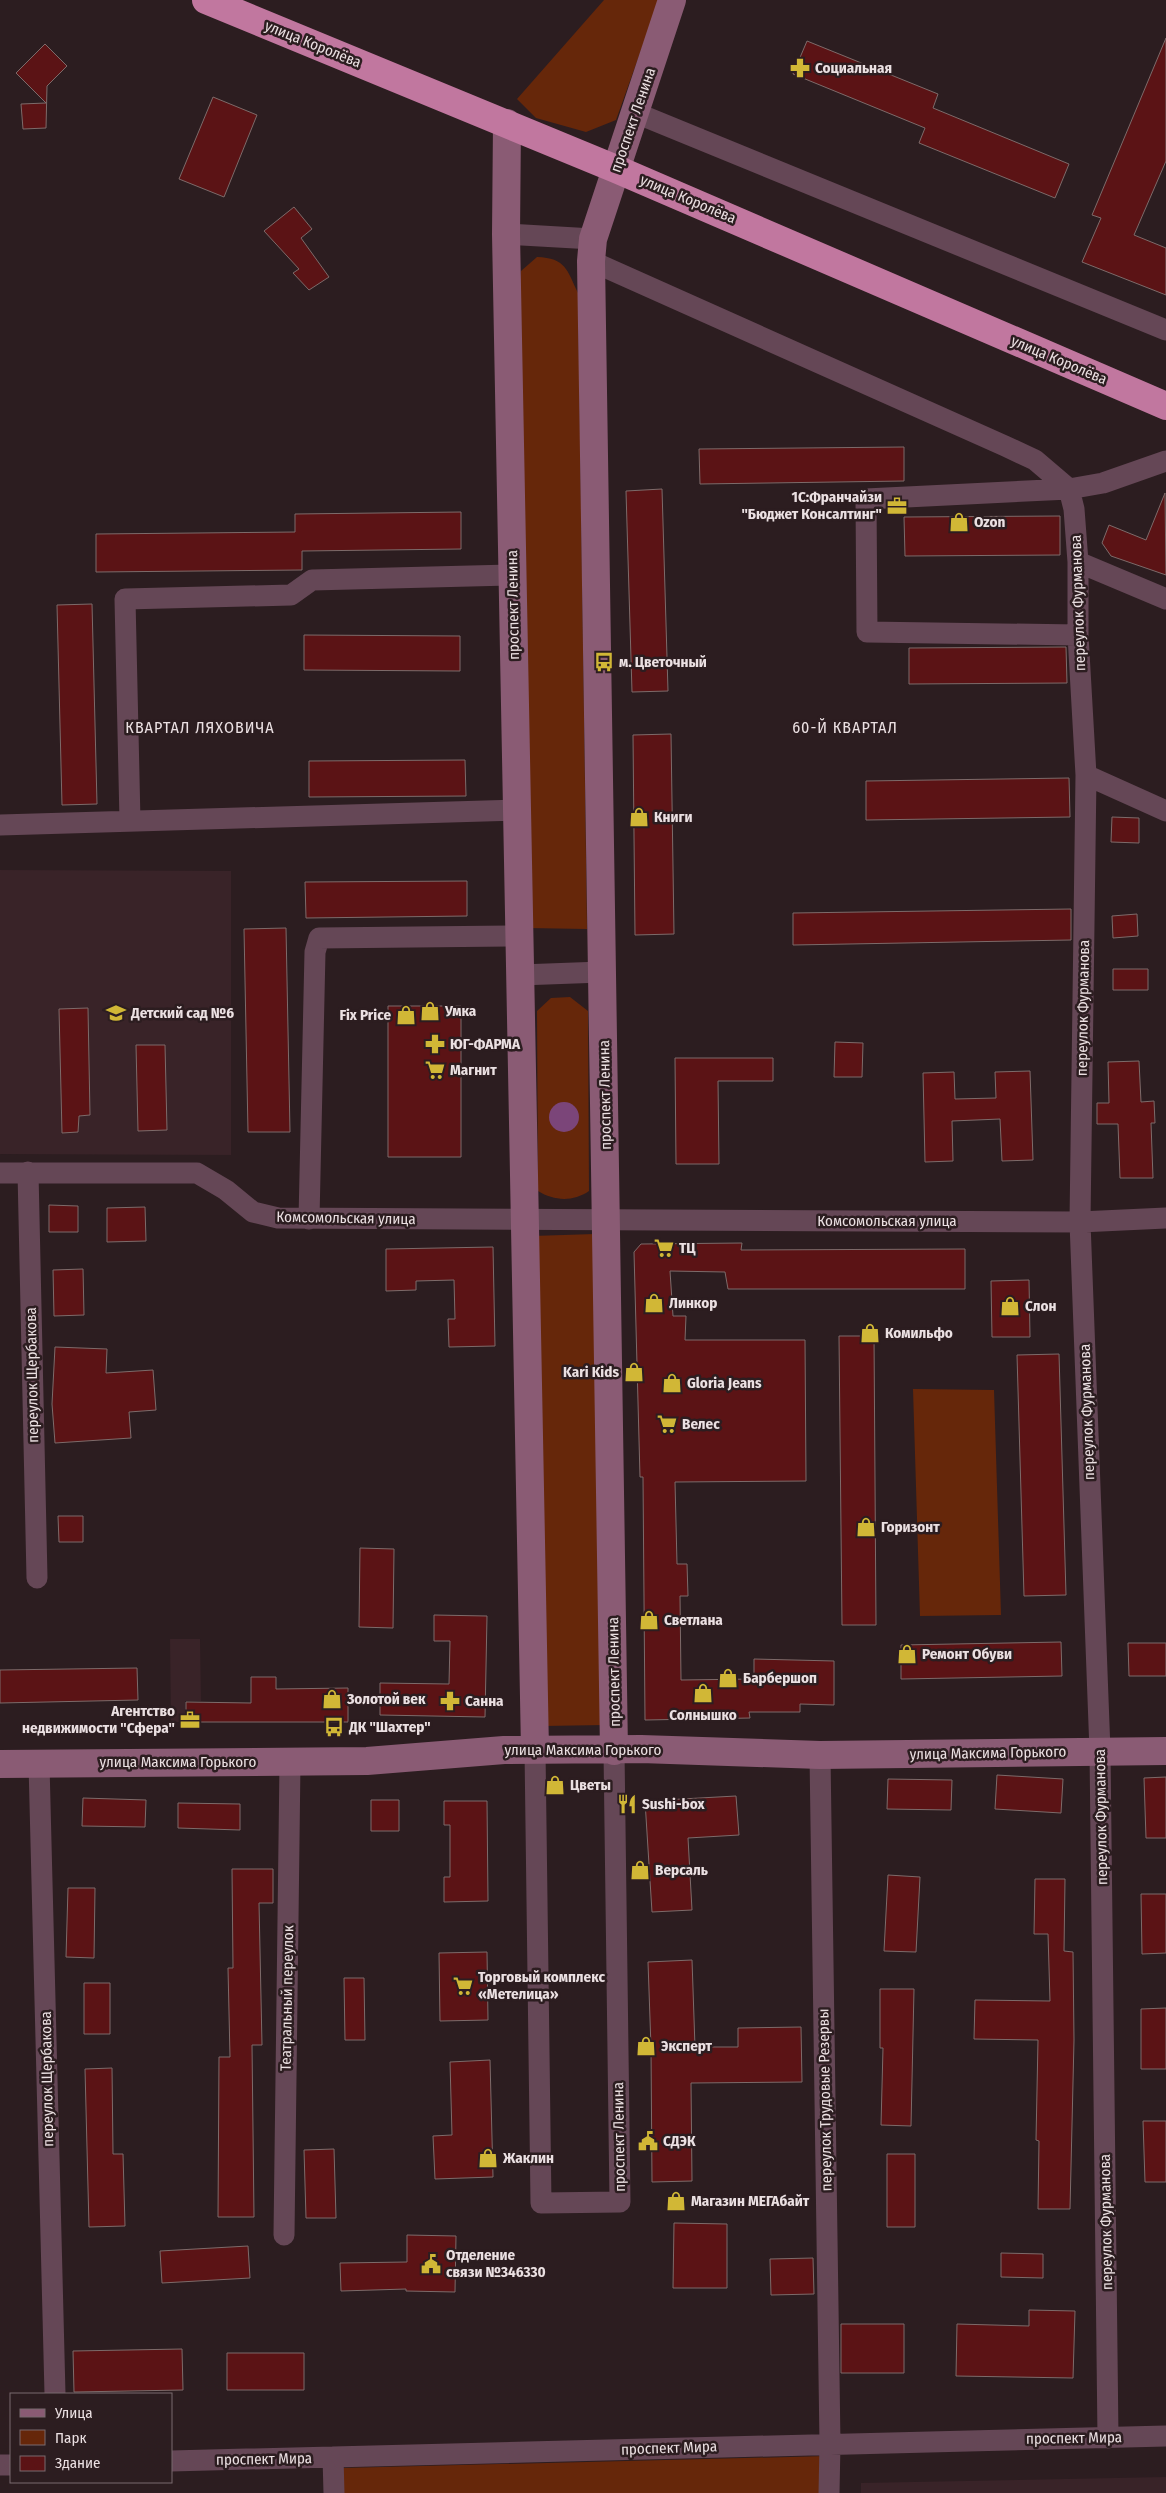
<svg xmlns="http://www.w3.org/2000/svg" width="1166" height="2493" font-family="'Fira Sans Condensed',sans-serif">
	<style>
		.built { fill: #392328 }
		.green { fill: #66270a }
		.water { fill: #7b4579 }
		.building { fill: #5b1315; stroke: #7d6b6a }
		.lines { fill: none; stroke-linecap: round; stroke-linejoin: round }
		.street { stroke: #654756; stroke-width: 21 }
		.secondary { stroke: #8a5b74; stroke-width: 28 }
		.highway { stroke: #c1779f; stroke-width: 28 }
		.labels { text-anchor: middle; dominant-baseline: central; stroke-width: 5; stroke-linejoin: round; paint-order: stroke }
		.street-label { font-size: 15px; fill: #ebe0e2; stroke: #2c1d20 }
		.poi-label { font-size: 15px; font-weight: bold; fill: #ebe0e2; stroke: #2c1d20; text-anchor: start }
		.neighbourhood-label { font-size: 16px; letter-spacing: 1px; fill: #ebe0e2; stroke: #2c1d20 }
	</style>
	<rect width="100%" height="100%" fill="#2c1d20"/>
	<path class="built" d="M0,870L231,871V1155L0,1154Z
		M170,1639H200L201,1701H185V1722H171Z
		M1166,2477V2493H861V2483Z"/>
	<path class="green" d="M604,0H659L616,120L586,132L536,118L517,99Z
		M537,257C566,258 567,270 578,293L587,929L527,928L519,289L521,271Z
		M570,997L588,1011L589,1191C573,1202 554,1201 538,1191L537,1011L551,998Z
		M595,1234L606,1725L543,1726L532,1236Z
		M913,1389L994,1390L1001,1615L920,1616Z
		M828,2456L829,2493H344L343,2468Z"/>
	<path class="water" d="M549 1117a15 15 0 1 1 30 0a15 15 0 1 1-30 0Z"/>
	<path class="building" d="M1166,38V161L1134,235L1166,248V295L1082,262L1101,218L1092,215Z
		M807,41L938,94L933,108L1069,164L1055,198L919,143L925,128L793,74Z
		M45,44L67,66L47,86L46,128L23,129L21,104L46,103L16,73Z
		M213,97L257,115L224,197L179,179Z
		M294,207L312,229L301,238L329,277L309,290L293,273L299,269L264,231Z
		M904,447V481L700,484L699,449Z
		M662,489L668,691L632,692L626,491Z
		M1165,493L1166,575L1111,556L1102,543L1109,525L1146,540Z
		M461,512V549L302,551V570L96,572V534L295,532V514Z
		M1060,516V555L905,556L904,517Z
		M92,604L97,804L62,805L57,605Z
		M304,635L460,636V671L304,670Z
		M1066,647L1067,683L909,684V648Z
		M671,734L674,934L635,935L633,735Z
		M465,760L466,796L309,797V761Z
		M1069,778L1070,817L866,820V781Z
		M1112,817L1139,818V843L1111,842Z
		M467,881V916L306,918L305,882Z
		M1071,909V940L793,945V913Z
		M1137,914L1138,936L1113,938L1112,916Z
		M286,928L290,1132H248L244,929Z
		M1113,969H1148V990H1113Z
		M388,1006H461V1157H388Z
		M88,1008L90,1115L79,1116L78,1132L62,1133L59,1009Z
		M835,1042L863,1043L862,1077H834Z
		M136,1045H165L167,1130L138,1131Z
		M675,1058H773V1081H718L719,1164H676Z
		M1139,1061L1141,1102L1154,1101L1155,1123H1151L1153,1178H1120L1118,1124H1097V1103H1109L1108,1062Z
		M1030,1071L1033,1160L1002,1161L1000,1119L952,1121L953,1161L925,1162L923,1073L954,1072L955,1099L996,1098L995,1072Z
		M49,1205L78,1206V1232H49Z
		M145,1207L146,1241L107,1242V1208Z
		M742,1243L741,1250L965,1249V1289H728L725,1272L670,1271L673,1316H686L685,1340H805L806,1481L675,1482L677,1564H687L688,1596H680L681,1680L754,1679V1659L834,1661V1705L800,1704V1712H749L750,1718L645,1720L643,1477H640L634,1252L641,1244Z
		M493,1247L495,1346L449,1347L448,1319H455L454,1280L416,1281V1290L386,1291V1249Z
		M83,1269L84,1315L54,1316L53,1270Z
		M1029,1280L1030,1337H992L991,1281Z
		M839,1336H874L876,1625H842Z
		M55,1347L107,1349L106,1373L153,1370L156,1410L129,1412L131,1438L55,1443L52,1404Z
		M1059,1354L1066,1595L1024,1596L1017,1355Z
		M58,1516H83V1542H59Z
		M360,1548L394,1549L393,1628L359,1627Z
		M434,1615L487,1616L485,1717L380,1715V1683L449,1684L450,1641H434Z
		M1061,1642L1062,1676L901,1679V1645Z
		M1128,1643H1166V1676H1129Z
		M137,1668L138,1700L0,1703V1670Z
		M251,1677H276V1689L348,1688V1722H186V1702L251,1703Z
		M997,1775L1063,1779L1061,1813L995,1809Z
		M1166,1777V1838H1146L1144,1778Z
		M888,1779L952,1780L951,1810L887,1809Z
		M736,1796L739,1835L688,1838L692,1910L652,1912L645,1801Z
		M83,1798L146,1800L145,1827L82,1826Z
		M371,1800H399V1831H371Z
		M444,1801H487L488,1901L444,1902V1877H450V1825H444Z
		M178,1803L240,1804V1830L178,1828Z
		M232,1869H273V1903H259L262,2045H252L254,2217H218L219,2057H230L228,1968H233Z
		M888,1875L920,1877L916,1952L884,1951Z
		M1035,1879H1065L1064,1951L1073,1952L1074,2040L1070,2209H1038L1039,2141L1036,2140L1038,2040L974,2039L975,2000L1050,2001L1048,1934H1034Z
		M68,1888H95L94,1958L66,1957Z
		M1141,1894H1166V1953L1142,1954Z
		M487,1952L488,2020L440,2021L439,1953Z
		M692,1960L695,2047H738V2028L801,2027L802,2082L691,2083L692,2181L652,2182L651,2047L648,1962Z
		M344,1978H364L365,2040H345Z
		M84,1983H110V2034H84Z
		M880,1989H914L911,2126L881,2125L883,2048H880Z
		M1166,2008V2069H1141V2009Z
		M490,2060L493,2177L435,2179L433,2136L452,2135L450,2062Z
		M112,2068L113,2154H123L125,2226L89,2227L85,2069Z
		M1143,2121H1166V2182H1145Z
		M334,2149L336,2218H306L304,2150Z
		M887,2154H915V2227H887Z
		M674,2223L727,2224V2288H673Z
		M407,2235L456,2236L455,2292L406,2291V2289L341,2291L340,2263L407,2262Z
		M248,2246L250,2278L162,2283L160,2251Z
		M1001,2253L1043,2254V2278L1001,2277Z
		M813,2258L814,2294L771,2295L770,2259Z
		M1029,2310L1075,2311L1073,2378L956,2376L957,2324L1029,2326Z
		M841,2324H904V2373H841Z
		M182,2349L183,2390L74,2392L73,2351Z
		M227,2353H304V2390H227Z"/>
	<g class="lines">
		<path class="street" d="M636,113L1166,330
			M506,234L593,239
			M591,261L1005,446L1035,460L1069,489
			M1069,489L1074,509L1078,562V635L1086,775L1080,1222L1100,1751L1108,2438
			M1078,562L1166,599
			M1078,635L867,632L866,499L1069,489L1103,483L1166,461
			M1086,775L1166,811
			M130,821L125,599L291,595L312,580L512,575
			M0,825L517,810
			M520,975L602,972
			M28,1172L37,1578
			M0,1173H197L226,1190L253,1212L278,1218L1080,1222L1166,1218
			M309,1219L315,952L319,938L519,936
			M535,1750L541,2203L620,2202L614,1751
			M820,1755L830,2444L829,2493
			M39,1764L55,2394
			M284,2235L290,1762
			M333,2457L334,2493
			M171,2461L1166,2436
			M0,2465H11"/>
		<path class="secondary" d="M507,123L506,234L535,1750
			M614,1751L591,261L593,239L672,0
			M0,1764L367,1761L504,1750L641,1749L820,1755L1166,1751"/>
		<path class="highway" d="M206,0L616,169L1166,406"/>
	</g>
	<defs>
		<symbol id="pharmacy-bare" viewBox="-9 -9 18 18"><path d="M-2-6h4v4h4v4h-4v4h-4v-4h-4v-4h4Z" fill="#d1b736" stroke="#2c1d20" stroke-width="2.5" paint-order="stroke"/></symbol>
		<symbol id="office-bare" viewBox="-9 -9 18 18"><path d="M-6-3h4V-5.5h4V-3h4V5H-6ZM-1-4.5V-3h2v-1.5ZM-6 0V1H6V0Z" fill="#d1b736" stroke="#2c1d20" stroke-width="2.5" paint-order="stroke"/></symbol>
		<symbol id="shop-bare" viewBox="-9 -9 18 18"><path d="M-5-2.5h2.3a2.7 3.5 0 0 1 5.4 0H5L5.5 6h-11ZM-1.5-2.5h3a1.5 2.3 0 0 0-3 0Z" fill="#d1b736" stroke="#2c1d20" stroke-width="2.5" paint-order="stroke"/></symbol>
		<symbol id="bus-bare" viewBox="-9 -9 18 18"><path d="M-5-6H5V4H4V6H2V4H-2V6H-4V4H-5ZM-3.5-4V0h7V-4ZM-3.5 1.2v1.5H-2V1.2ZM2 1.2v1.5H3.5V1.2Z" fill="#d1b736" stroke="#2c1d20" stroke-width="2.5" paint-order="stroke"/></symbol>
		<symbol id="school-bare" viewBox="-9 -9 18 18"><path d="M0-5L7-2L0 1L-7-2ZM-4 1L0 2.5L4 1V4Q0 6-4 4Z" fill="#d1b736" stroke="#2c1d20" stroke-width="2.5" paint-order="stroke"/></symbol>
		<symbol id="supermarket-bare" viewBox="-9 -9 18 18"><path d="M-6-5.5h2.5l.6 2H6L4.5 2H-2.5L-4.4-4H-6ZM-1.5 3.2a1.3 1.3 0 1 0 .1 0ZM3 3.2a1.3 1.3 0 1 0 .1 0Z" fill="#d1b736" stroke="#2c1d20" stroke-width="2.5" paint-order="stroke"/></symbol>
		<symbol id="restaurant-bare" viewBox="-9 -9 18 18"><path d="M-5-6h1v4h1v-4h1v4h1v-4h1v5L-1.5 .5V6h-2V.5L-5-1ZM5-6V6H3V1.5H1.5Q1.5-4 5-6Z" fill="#d1b736" stroke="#2c1d20" stroke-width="2.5" paint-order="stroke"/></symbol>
		<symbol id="civic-bare" viewBox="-9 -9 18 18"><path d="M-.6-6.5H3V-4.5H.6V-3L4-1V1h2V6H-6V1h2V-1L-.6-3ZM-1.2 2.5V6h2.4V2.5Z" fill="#d1b736" stroke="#2c1d20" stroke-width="2.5" paint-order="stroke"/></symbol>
	</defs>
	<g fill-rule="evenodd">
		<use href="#pharmacy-bare" x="786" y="54" width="28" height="28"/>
		<use href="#office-bare" x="883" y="492" width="28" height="28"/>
		<use href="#shop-bare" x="945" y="508" width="28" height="28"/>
		<use href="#bus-bare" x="590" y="648" width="28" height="28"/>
		<use href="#shop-bare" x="625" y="803" width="28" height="28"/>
		<use href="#shop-bare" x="416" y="997" width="28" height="28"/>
		<use href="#school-bare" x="102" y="999" width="28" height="28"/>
		<use href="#shop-bare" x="392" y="1001" width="28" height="28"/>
		<use href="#pharmacy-bare" x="421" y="1030" width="28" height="28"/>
		<use href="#supermarket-bare" x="421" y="1056" width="28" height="28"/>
		<use href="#supermarket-bare" x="650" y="1234" width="28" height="28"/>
		<use href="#shop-bare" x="640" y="1289" width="28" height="28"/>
		<use href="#shop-bare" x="996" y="1292" width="28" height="28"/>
		<use href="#shop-bare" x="856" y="1319" width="28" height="28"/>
		<use href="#shop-bare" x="620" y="1358" width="28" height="28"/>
		<use href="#shop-bare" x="658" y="1369" width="28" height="28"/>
		<use href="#supermarket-bare" x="653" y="1410" width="28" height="28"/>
		<use href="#shop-bare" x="852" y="1513" width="28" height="28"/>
		<use href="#shop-bare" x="635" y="1606" width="28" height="28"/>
		<use href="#shop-bare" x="893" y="1640" width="28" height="28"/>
		<use href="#shop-bare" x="714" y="1664" width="28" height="28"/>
		<use href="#shop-bare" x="689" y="1679" width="28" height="28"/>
		<use href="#shop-bare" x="318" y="1685" width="28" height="28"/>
		<use href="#pharmacy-bare" x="436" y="1687" width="28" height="28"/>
		<use href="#office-bare" x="176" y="1706" width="28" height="28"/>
		<use href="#bus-bare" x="320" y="1713" width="28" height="28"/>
		<use href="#shop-bare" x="541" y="1771" width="28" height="28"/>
		<use href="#restaurant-bare" x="613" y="1790" width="28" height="28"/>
		<use href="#shop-bare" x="626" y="1856" width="28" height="28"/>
		<use href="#supermarket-bare" x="449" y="1972" width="28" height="28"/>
		<use href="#shop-bare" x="632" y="2032" width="28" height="28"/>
		<use href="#civic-bare" x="634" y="2127" width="28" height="28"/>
		<use href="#shop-bare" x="474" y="2144" width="28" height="28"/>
		<use href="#shop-bare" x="662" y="2187" width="28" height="28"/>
		<use href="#civic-bare" x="417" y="2250" width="28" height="28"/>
	</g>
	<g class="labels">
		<g class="street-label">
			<text transform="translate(313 44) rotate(22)">улица Королёва</text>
			<text transform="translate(633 120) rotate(-71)">проспект Ленина</text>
			<text transform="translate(688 199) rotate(23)">улица Королёва</text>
			<text transform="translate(1059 360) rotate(23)">улица Королёва</text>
			<text transform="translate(1078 603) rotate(-92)">переулок Фурманова</text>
			<text transform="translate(513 605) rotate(-91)">проспект Ленина</text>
			<text transform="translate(1083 1008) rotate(-89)">переулок Фурманова</text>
			<text transform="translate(605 1095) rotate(-91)">проспект Ленина</text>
			<text transform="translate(346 1218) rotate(1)">Комсомольская улица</text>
			<text x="887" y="1221">Комсомольская улица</text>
			<text transform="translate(32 1375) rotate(-91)">переулок Щербакова</text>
			<text transform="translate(1087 1412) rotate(-92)">переулок Фурманова</text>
			<text transform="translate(614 1672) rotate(-91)">проспект Ленина</text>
			<text x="583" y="1750">улица Максима Горького</text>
			<text transform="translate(988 1753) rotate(-1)">улица Максима Горького</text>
			<text x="178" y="1762">улица Максима Горького</text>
			<text transform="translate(1101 1817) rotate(-91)">переулок Фурманова</text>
			<text transform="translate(287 1998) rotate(-89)">Театральный переулок</text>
			<text transform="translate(47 2079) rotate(-91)">переулок Щербакова</text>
			<text transform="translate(825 2100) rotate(-91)">переулок Трудовые Резервы</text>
			<text transform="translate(619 2137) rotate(-91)">проспект Ленина</text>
			<text transform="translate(1106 2222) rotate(-91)">переулок Фурманова</text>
			<text transform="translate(1074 2438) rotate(-1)">проспект Мира</text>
			<text transform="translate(669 2448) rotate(-2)">проспект Мира</text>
			<text transform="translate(264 2459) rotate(-1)">проспект Мира</text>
		</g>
		<g class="poi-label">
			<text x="815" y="68">Социальная</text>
			<text x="882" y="497" text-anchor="end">1С:Франчайзи<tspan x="882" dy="17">"Бюджет Консалтинг"</tspan></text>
			<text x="974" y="522">Ozon</text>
			<text x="619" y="662">м. Цветочный</text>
			<text x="654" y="817">Книги</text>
			<text x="445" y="1011">Умка</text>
			<text x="131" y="1013">Детский сад №6</text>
			<text x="391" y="1015" text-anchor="end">Fix Price</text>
			<text x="450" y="1044">ЮГ-ФАРМА</text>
			<text x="450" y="1070">Магнит</text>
			<text x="679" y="1248">ТЦ</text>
			<text x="669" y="1303">Линкор</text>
			<text x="1025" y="1306">Слон</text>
			<text x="885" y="1333">Комильфо</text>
			<text x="619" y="1372" text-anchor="end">Kari Kids</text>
			<text x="687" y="1383">Gloria Jeans</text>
			<text x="682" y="1424">Велес</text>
			<text x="881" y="1527">Горизонт</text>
			<text x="664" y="1620">Светлана</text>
			<text x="922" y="1654">Ремонт Обуви</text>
			<text x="743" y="1678">Барбершоп</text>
			<text x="347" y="1699">Золотой век</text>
			<text x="465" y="1701">Санна</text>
			<text x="175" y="1711" text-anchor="end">Агентство<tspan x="175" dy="17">недвижимости "Сфера"</tspan></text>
			<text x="703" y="1715" text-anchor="middle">Солнышко</text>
			<text x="349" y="1727">ДК "Шахтер"</text>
			<text x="570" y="1785">Цветы</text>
			<text x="642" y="1804">Sushi-box</text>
			<text x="655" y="1870">Версаль</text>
			<text x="478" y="1977">Торговый комплекс<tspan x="478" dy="17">«Метелица»</tspan></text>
			<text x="661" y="2046">Эксперт</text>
			<text x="663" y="2141">СДЭК</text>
			<text x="503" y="2158">Жаклин</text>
			<text x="691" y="2201">Магазин МЕГАбайт</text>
			<text x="446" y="2255">Отделение<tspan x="446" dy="17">связи №346330</tspan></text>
		</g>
		<g class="neighbourhood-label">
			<text x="200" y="727">КВАРТАЛ ЛЯХОВИЧА</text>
			<text x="845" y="727">60-Й КВАРТАЛ</text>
		</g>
	</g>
	<rect x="10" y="2393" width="162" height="90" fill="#2c1d20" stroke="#786b6e"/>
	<rect x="20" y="2409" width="25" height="8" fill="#8a5b74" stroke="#786b6e"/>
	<text x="55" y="2418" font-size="15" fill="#ebe0e2">Улица</text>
	<rect x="20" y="2430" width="25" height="15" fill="#66270a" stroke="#786b6e"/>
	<text x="55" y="2443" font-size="15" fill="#ebe0e2">Парк</text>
	<rect x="20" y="2456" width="25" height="15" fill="#5b1315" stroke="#786b6e"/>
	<text x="55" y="2468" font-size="15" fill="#ebe0e2">Здание</text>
</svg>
